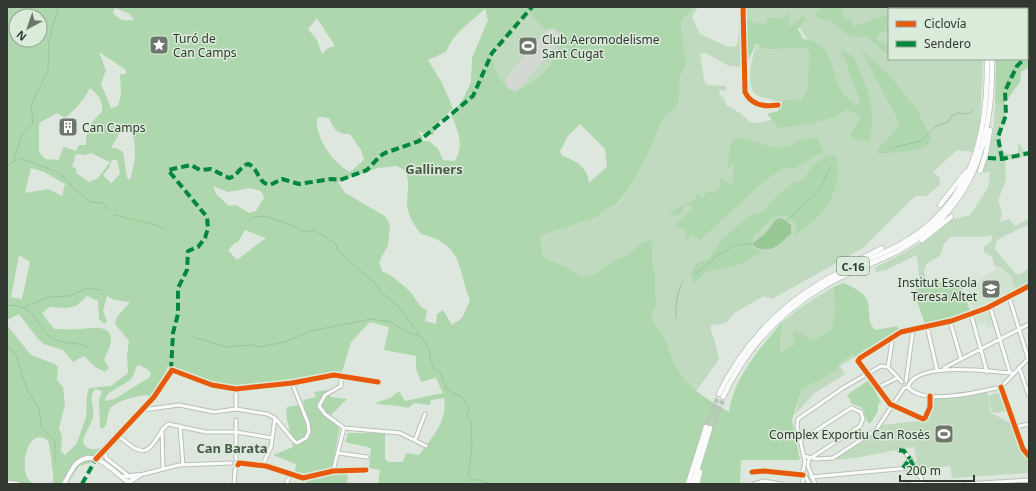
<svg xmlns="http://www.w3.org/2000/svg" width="1036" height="491" font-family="'Noto Sans',sans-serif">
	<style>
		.built { fill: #d2e2d1 }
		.green { fill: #bfdabe }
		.forest { fill: #aed7ad; fill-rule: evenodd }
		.water { fill: #97c895 }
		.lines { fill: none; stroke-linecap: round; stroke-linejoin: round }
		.stream { stroke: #97c895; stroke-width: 1 }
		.runway { stroke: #d3d8d2; stroke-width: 17 }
		.highway-tunnel { stroke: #bbc4bb; stroke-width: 4.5; stroke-dasharray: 4.5 2; stroke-linecap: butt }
		.minor-casing { stroke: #b9c0b9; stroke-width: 5 }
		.major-casing { stroke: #b9c0b9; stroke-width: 6 }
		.highway-casing { stroke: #b9c0b9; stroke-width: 6 }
		.minor { stroke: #fafbfa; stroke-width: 3 }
		.major { stroke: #fafbfa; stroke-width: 4 }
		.highway { stroke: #fafbfa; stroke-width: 4.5 }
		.quiet { stroke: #00873e; stroke-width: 4; stroke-dasharray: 8 4; stroke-linecap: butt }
		.cycleway-casing { stroke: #daebd9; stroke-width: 8 }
		.cycleway { stroke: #e8590c; stroke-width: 5 }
		.labels { text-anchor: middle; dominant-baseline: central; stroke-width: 3; stroke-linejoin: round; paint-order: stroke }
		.shield { fill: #daebd9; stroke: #646e63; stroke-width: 1 }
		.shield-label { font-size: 11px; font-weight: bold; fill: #313831 }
		.poi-label { font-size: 12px; fill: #313831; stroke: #daebd9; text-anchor: start }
		.neighbourhood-label { font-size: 13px; font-weight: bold; fill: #4b5a4a; stroke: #daebd9 }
	</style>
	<rect width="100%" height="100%" fill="#dee7dd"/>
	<path class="built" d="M998,268L1011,276L1016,290L973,310L966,289Z
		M989,311L992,312L996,326L987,328L985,322L976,325L974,318L976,316Z"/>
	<path class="green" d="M694,7H698L692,17L700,34L726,46L736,47L738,41L741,7V67L729,66L706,53H700L704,80L707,85L726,86V91L720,90L719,94L724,98L726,105L740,113L750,122L756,123L770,120L824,114L809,42L800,28L796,25L792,29L748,23L744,20L745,7H980V9H889V59H983L980,125L973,152L957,150L933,172L940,178V185L926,196H916L911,200L863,248L772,299L764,296L736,312L726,323L712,325L710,328L715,341L719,359C715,364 698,390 695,392C686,383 676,370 672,359C669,351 669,345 665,338C660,331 654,326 651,317L656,305L655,273L652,262V242L650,240L641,243L627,255L617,259L595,274L586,277C578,275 573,271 566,267C558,263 551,261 543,257L540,236L597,217L610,206L614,207C636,187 653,143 664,116C687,104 678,98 680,78C681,72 687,66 686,60C685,46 681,37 681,21Z
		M528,12L548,33L552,31L562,40L551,64L538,78L515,92C500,83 494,70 492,53Z
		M756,46H807L812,51L807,97L796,106L761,97L754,93C746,80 752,59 756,46Z
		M995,104H1004C1004,108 1006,113 1006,117C1005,130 993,143 1007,154H1018V142L1028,155L1016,159L1005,160L1006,180L998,200L1002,213L1000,222L1009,219L1015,226L1029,219V224L997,240L995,249L1016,274H1021L1029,268V284L1016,290L1011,276L998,266L995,267L992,257L984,252L983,247L991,242L992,235C979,239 964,235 950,237L944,244L940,256L926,264L924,271L925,280L919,277L917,255L886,270L875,272L876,267L904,253L933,235L951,220L970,215L988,188L990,172L983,173L993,134Z
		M833,287L835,308L832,328L817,338L810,340L803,333L794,341L795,345L779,354L780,337L783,326L781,323L800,308Z
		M853,354L855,357L840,366L845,374L813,394L795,415L802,390L838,369L839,364Z
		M987,392L991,413L1013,424L1024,455L1029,459V473L952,478L950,466L918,469L914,447C888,451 863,458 836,460V458L878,429L881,425L920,421L927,418L930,410L931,398L964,396Z
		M1001,392L1008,410L998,413L992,412L988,396Z"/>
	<path class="forest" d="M7,7H694L681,21C681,37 685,46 686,61C687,66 681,72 680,78C678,98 686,104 664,116C653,143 636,187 613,207L610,206L597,217L540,236L543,257C551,261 558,263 566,267C573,271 578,275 586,277L595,274L617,259L627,255L641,243L650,240L652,242V262L655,273L656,305L651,317C654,326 662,332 666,340C669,347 670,354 673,361C686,388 704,397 729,412C734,377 759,350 781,323L783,325L780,337V354L786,348L795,345L793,332L803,333L810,340L817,338L832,328L835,308L833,287L843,283C851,286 866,293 868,302C870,313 867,321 875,330L897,326L899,331L891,334L855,357L853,354L839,364L838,369L802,390L792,420L800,460H741L740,484H378L380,470L369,468L371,448L345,442L348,433H385V459L388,462H403L406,453L419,455C432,438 448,420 444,398L431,400L430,405L414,403L408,408C400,405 385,406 375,403L390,398L399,391L405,401L443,393L436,378L421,382L416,368V356L384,350L389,327L370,322L351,342L342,372C304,380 252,395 214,383C198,379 183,371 168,365L164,380L155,392L100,452L96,461L79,466L67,484H53V472L49,443L46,439L39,437C25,440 22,466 27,477C29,480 31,482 34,484H7V325L31,355L55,364L58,367L57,380L63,387L65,404L59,428L62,436L61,451L65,455L77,443L86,417L87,395L89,388L111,386L128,373L127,355L129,341L115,324L117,317L130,302L114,300L107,296L103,311L107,321L105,324L99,319L98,301L87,296L76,306L66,308L50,307L42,313L54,329C62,329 72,330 79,329C91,328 113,323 111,342C110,348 106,354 104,360L109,368L105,372L95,367L84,356L73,362L63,350L44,344L38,339L19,314L7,320ZM115,8L130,14L134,20C125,21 117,20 113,12ZM485,9L488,20L472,58L471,82L463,99L451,115C458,128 465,149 454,161L443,160L438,149L429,141H422V136L418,132L433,135L437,124L453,108L442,83L428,60L446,52C454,32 470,23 485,9ZM528,12L548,33L552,31L562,40L551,64L538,78L515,92C500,83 494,70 492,53ZM16,16H40V40H16ZM317,18L335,46L328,48L322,54L317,40L308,29ZM99,52L126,70V74H120L121,95L118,106L111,108L101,84L106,70ZM90,88C99,96 103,99 102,112C90,123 86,129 86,145H79L76,151L64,147L58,160L45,159L39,152V123L57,113L65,118C76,109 83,101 90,88ZM321,117L329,118C333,129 338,135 350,134L361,150L364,160L350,172C333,163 315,138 317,118ZM580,124L605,149L607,167L589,183C588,167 575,160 562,156L560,151L568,136ZM123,127L131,131C138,149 135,162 130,180L127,178L123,152L116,148H111ZM91,153L110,162L98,178L89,182L76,173V168L72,167L76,154L85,155ZM112,160H117L120,174L111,183L103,175L109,168ZM396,166C416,171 404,196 408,210C410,219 415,226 421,234C464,245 457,267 470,301L462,318L452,325L443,310L437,314L436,324L425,321L427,310C419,308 417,300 412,294C403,284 393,276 382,271L379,262L388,245L390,225L385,216L345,193L338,182L378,168ZM31,168L44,172L65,184L62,196L48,189L25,193ZM213,186L228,192L250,188L261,191L264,198L256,211L249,213L236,205L229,206L216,194ZM245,230L266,238L237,260L228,250L235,243L238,242ZM19,255L30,262L22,299L11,297ZM139,365L147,369L151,373L150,377L115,399L105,401C105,391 124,386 131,379C134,375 135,371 136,367ZM95,389L102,391L99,401L100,426L102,429C109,425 106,416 110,409C116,400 137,396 148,395L149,397L102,447C96,451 87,450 83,443C84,431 91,427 93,417C95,408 88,397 95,389Z
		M822,7H841L844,18L851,19L853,27L889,14V30L879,33L875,38L883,44H889V57L867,36C849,40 842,31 830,19H820L815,15Z
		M789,13V27L802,17H806L798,29L803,39C833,42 830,69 841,91C844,96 852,102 857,106L860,101L841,50L853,56C866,84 877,109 869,141L852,138L851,134L861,117L847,109C828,123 802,125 779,128L767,114L778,111L784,100L801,101L807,92L810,53L806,48L766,49L756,44L749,59L746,41V17L755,23L766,24L768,17L781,19Z
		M1027,30H1029V67L1021,72L1020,82L1004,104H995L996,59H1027Z
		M860,48L891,77L917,110L931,138L927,146L911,151L878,154L877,151C885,139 894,136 899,122Z
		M737,137L775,148L790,146L796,141L817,137L823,152L793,169L785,167L763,182L700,240L691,234L685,243L686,231L675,225L693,209L692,205H686L678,216L667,214L695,199L697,194L703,198L707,191L715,192L720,187V178L732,185L734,164L727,168L731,143Z
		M832,155L836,156L837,160C840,199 824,213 795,235L797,224L785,215L774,217L753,236V248L762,252L742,263L707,272L694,283L691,274L696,264L710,258L721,240L749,216L763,211L775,198L794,182L804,180C809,168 818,158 832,155Z
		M919,277L931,284L954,280L960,283L970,310L949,319L925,324L915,295Z
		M869,380L877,390L875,391L881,402L878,404V411L870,424L867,421L864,412L861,407L852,404L847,395Z
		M327,390L331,397L347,399L328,418L340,426L331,473L348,472L347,484H306L308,475L295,471L296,464L273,455L293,447L286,414L287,407L304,404L303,400L316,397L314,392Z"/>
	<path class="water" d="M781,218L791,225V234C778,244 774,254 755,247L753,243L765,234L776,219Z"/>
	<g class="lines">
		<path class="stream" d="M1027,55L1029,54
			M1005,84L1021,59
			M891,148L921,141L935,127L949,121L951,116L958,113L967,114L972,111
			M14,160L22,134L33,123L31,105L48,70L49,41L58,7
			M7,166L20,158L60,173L74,189L91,202L103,203L111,212
			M114,215L156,225L166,230
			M248,221L255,217L265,216L291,225L304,232L314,230L336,244L338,251L374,282L382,293L396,304L419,334
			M786,221L820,190L831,166
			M694,275C709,264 726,244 746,244C750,244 752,246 756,245
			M7,305C39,306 32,323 52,338C62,344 78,342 88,347
			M24,307L48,297L69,296L87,288L101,290
			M676,318C675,306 677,292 683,282
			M193,337L226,347L251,345L260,347L285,342L310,331L371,319L391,322L407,332L416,335L419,334L429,348L430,357L434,369L441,374L447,390L463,398L469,409L467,416L472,424L471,431L472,447L468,477L471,480H480L490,484
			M7,346L16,355L21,373L28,391L39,409L42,428L55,441V462"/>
		<path class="runway" d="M514,82L551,37"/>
		<path class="highway-tunnel" d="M706,427L719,394
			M712,429L724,397"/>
		<defs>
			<path id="minor" d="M743,7L745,92C751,105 765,107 778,105
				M1009,297L1028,358
				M990,306L1010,373
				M971,314L987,372
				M950,321L961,359
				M927,326L937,370
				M888,367L893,336
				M1019,367L1029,396
				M944,368L1029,324
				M341,376V386L325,395L319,406L325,414L344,428L400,433L426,446
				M906,381L913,330
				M908,387C923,406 980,392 1001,387
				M1001,387L1023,449L1029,456
				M1001,387L1029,358
				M877,388L897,378
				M904,388L908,387C916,360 991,372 1013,373
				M236,389V409
				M930,396V407L925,418L923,419L890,404L858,361L860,358L901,332L951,321L987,308L1029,286
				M143,410L179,405L214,412L236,409L267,414L275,418L294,441L297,443L306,438L309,432L308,423L292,383
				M236,420V459
				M180,426L183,465
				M1015,427L1029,424
				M162,429L163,469
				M117,435L134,448L143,451C154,449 159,431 168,424L206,432H236L272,438
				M415,440L425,414
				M800,441L851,408L861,412L863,419L860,426L811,458
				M105,450L106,458L129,476
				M899,450L904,451L910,459
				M338,453L367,457
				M804,456L816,459L833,458L876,430L904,388
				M809,458L808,466L815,484
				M96,459L154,397L172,370L212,385L236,389L292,383L334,375L378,382
				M239,463L266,466L303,478L333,471L366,470
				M262,466L271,447L275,418
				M903,468L909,459H911L924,484
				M333,471L344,428
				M752,472L764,471L803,475
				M140,475L179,465L231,463
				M811,477L909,468L919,476
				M234,484L235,470L239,463
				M286,484L291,474
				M754,484L764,481L781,484
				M803,484V474
				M809,484L803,471L805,462L797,426L798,419L843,388L881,366L888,367L902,382
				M910,484L923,483
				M965,484L1029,480"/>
			<path id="major" d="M122,477L140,475
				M129,482L140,475
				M7,483L18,484
				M64,484C67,478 71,471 75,465C95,444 115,475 131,484"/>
			<path id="highway" d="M984,7L985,9
				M989,7V9
				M980,171L986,153L990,130
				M940,205L966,172
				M922,240L951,217
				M853,263L882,248
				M719,394C741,348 777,308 822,282C847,267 876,258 901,244C973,203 988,135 987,59
				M723,397C744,352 778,314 821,288C846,272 874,264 900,250C975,208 993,139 992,59
				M688,484L706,427
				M693,484L710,428
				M697,484L700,472"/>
		</defs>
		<use href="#minor" class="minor-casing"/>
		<use href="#major" class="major-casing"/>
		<use href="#highway" class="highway-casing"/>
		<use href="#minor" class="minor"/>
		<use href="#major" class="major"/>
		<use href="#highway" class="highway"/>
		<path class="quiet" d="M988,158L1002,159L1029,153
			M1002,159L998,137L1006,115L1005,91L1017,66L1024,59
			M171,370L173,333L178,314V288L187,270L188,251L198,247L205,238L208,228L207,217L168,170L191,165L200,170L211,169L229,178C238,176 240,166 248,164C259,168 257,183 270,185L282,179L299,184L331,179L340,180L367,170L380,156L385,153L419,141L473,96L492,53L532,7
			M899,450L904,451L910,459
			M903,468L910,459L914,467
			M82,484L96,459"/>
		<defs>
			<path id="cycleway" d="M743,7L745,92C751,105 765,107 778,105
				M1001,387L1023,449L1029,456
				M930,396V407L925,418L923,419L890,404L858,361L860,358L901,332L951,321L987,308L1029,286
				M96,459L154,397L172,370L212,385L236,389L292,383L334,375L378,382
				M238,465L239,463L266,466L303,478L333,471L366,470
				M752,472L764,471L803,475"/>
		</defs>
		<use href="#cycleway" class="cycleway-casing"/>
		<use href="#cycleway" class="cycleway"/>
	</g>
	<defs>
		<symbol id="sight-square" viewBox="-11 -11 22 22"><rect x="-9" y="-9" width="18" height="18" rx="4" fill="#6e756d" stroke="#daebd9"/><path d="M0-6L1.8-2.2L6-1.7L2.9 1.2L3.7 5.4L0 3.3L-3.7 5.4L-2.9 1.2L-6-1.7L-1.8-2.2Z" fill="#fff"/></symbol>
		<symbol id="stadium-square" viewBox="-11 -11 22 22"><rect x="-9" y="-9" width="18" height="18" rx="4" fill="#6e756d" stroke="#daebd9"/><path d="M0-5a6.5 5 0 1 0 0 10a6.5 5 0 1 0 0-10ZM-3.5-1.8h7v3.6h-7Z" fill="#fff"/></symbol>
		<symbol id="building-square" viewBox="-11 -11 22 22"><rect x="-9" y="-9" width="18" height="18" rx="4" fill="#6e756d" stroke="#daebd9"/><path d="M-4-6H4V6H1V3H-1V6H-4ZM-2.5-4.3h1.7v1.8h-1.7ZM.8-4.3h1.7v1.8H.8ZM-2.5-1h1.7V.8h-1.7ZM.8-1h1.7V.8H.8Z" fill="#fff"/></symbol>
		<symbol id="school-square" viewBox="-11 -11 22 22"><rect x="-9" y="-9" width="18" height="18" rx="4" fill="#6e756d" stroke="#daebd9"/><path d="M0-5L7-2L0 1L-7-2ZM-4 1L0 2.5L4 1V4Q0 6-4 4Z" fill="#fff"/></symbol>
	</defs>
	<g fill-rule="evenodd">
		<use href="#sight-square" x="148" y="34" width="22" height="22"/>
		<use href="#stadium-square" x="517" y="35" width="22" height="22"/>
		<use href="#building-square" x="57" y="116" width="22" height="22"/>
		<use href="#school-square" x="980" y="278" width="22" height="22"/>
		<use href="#stadium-square" x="933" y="423" width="22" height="22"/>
	</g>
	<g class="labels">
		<rect class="shield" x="837" y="257" width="32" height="18" rx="3"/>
		<g class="shield-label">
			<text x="853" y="266">C-16</text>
		</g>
		<g class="poi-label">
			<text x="173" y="38">Turó de<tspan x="173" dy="14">Can Camps</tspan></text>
			<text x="542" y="39">Club Aeromodelisme<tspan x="542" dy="14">Sant Cugat</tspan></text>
			<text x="82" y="127">Can Camps</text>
			<text x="977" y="282" text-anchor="end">Institut Escola<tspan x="977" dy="14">Teresa Altet</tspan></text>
			<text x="930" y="434" text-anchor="end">Complex Exportiu Can Rosès</text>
		</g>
		<g class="neighbourhood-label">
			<text x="434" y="169">Galliners</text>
			<text x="232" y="448">Can Barata</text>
		</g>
	</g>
	<rect width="1036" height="491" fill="none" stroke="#313831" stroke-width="16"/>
	<rect x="888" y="8" width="140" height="52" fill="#daebd9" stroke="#96a396"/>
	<rect x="896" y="21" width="20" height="6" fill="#e8590c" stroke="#96a396"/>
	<text x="924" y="28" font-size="12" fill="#313831">Ciclovía</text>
	<rect x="896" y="41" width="20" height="6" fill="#00873e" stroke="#96a396"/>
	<text x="924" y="48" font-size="12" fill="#313831">Sendero</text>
	<g transform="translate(28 28) rotate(220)"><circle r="19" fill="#daebd9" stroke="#96a396"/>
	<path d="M0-3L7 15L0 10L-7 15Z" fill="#6e756d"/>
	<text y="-6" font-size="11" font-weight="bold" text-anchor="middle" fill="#313831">N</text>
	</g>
	<path d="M900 475v6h74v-6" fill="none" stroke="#313831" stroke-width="2"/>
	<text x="906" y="475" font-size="12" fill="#313831" stroke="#daebd9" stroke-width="3" paint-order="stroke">200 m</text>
</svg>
